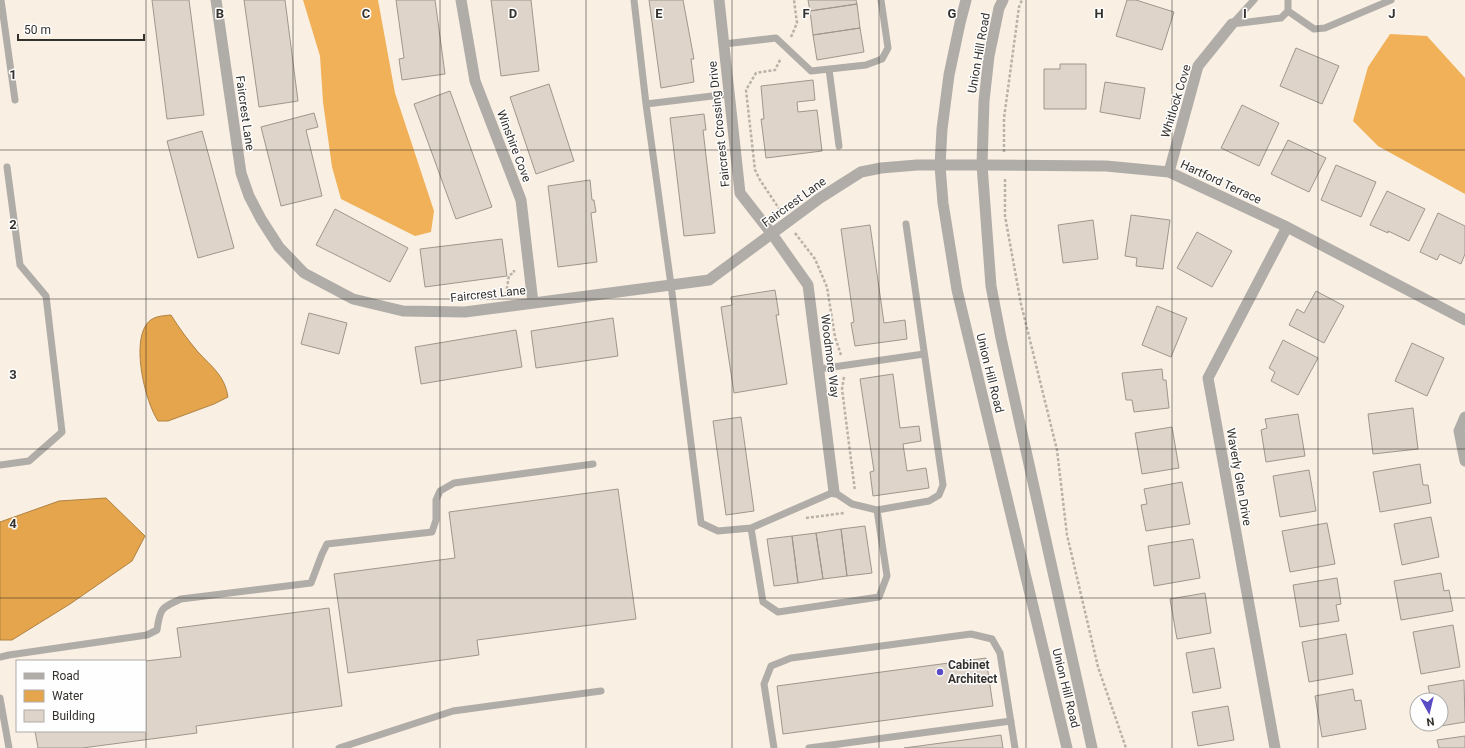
<svg xmlns="http://www.w3.org/2000/svg" width="1465" height="748" font-family="Roboto,sans-serif">
	<style>
		.forest { fill: #f1b158 }
		.water { fill: #e5a54c; stroke: #b08243 }
		.building { fill: #ded4c9; stroke: #a0978c }
		.lines { fill: none; stroke-linecap: round; stroke-linejoin: round }
		.path { stroke: #bab2a9; stroke-width: 2.5; stroke-dasharray: 3 2; stroke-linecap: butt }
		.service { stroke: #b0aca7; stroke-width: 7 }
		.minor { stroke: #b0aca7; stroke-width: 11 }
		.tertiary { stroke: #b0aca7; stroke-width: 11 }
		.grid { fill: none; stroke: #35312d; stroke-width: 1; stroke-opacity: 0.55 }
		.poi-dot { fill: #594bc3; stroke: #fefefe; stroke-width: 1.5 }
		.labels { text-anchor: middle; dominant-baseline: central; stroke-width: 3; stroke-linejoin: round; paint-order: stroke }
		.street-label { font-size: 12px; fill: #35312d; stroke: #fefefe }
		.poi-label { font-size: 12px; font-weight: bold; fill: #35312d; stroke: #fefefe; text-anchor: start }
		.grid-label { font-size: 13px; text-anchor: middle; font-weight: bold; fill: #35312d; stroke: #fefefe; stroke-width: 3; stroke-linejoin: round; paint-order: stroke }
	</style>
	<rect width="100%" height="100%" fill="#f9efe3"/>
	<path class="forest" d="M303,0H378L395,93L434,211L431,232L415,236L341,199L332,167L323,102L320,56Z
		M1390,34L1427,36L1465,78V194L1378,146L1353,121L1368,67Z"/>
	<path class="water" d="M171,315C179,328 188,340 198,352C212,367 225,376 228,397L214,404L168,421H158C145,401 132,346 146,325C152,316 161,316 171,315Z
		M106,498L145,536L132,561L70,604L12,640H0V522L59,501Z"/>
	<path class="building" d="M152,0H189L204,115L167,119Z
		M244,0H285L298,101L259,107Z
		M396,0H435L445,74L402,80L399,59L404,58Z
		M491,0H531L539,71L501,76Z
		M649,0H683L694,59H691L694,82L661,88Z
		M808,0H856L857,4L810,11Z
		M1127,0H1136L1174,12L1162,50L1116,36Z
		M857,4L860,28L813,35L810,11Z
		M860,28L864,52L817,60L813,35Z
		M1296,48L1339,66L1322,104L1280,86Z
		M1060,64H1086V109H1044V69H1060Z
		M813,80L815,100L797,102L798,112L817,110L822,151L766,158L761,119H764L761,86Z
		M1105,82L1145,88L1140,119L1100,112Z
		M549,84L574,161L536,174L510,97Z
		M450,91L492,207L456,219L414,104Z
		M1242,105L1279,123L1259,166L1221,148Z
		M314,113L318,127L306,130L322,196L281,206L261,127Z
		M704,114L706,130H703L715,233L684,236L670,118Z
		M202,131L234,248L198,258L167,141Z
		M1288,140L1326,158L1309,192L1271,174Z
		M1336,165L1376,182L1361,217L1321,200Z
		M590,180L592,200H594L596,212L591,213L597,262L558,267L548,186Z
		M1387,191L1425,209L1409,241L1388,231V233L1370,225Z
		M335,209L408,248L390,282L316,245Z
		M1438,213L1465,226V254L1461,264L1440,254L1437,260L1420,252Z
		M1131,215L1170,220L1163,269L1136,266L1137,258L1125,256Z
		M1093,220L1098,259L1063,263L1058,225Z
		M870,225L884,323L905,320L907,339L855,346L851,323L854,322L841,229Z
		M1197,232L1232,251L1212,287L1177,268Z
		M502,239L507,276L425,287L420,249Z
		M775,290L779,315H776L787,384L734,393L721,307L732,305L731,297Z
		M1316,291L1344,306L1324,343L1289,325L1297,309L1304,313Z
		M1157,306L1187,318L1171,357L1142,345Z
		M309,313L347,323L339,354L301,344Z
		M613,318L618,356L536,368L531,331Z
		M516,330L522,367L421,384L415,347Z
		M1283,340L1318,358L1298,395L1271,381L1275,372L1269,368Z
		M1412,343L1444,358L1427,396L1395,381Z
		M1162,369L1163,380H1166L1169,408L1134,412L1132,400H1126L1122,373Z
		M893,374L900,428L919,426L921,441L903,444L907,471L926,468L929,488L873,496L870,472L874,471L860,379Z
		M1413,408L1418,449L1373,454L1368,414Z
		M1298,414L1305,456L1266,462L1261,430L1267,428L1265,419Z
		M741,417L754,511L726,515L713,421Z
		M1172,427L1179,468L1142,474L1135,433Z
		M1420,464L1423,485H1428L1431,503L1380,512L1373,472Z
		M1309,470L1316,511L1280,517L1273,476Z
		M1182,482L1190,524L1146,531L1141,505L1147,504L1144,489Z
		M618,489L636,619L477,640L479,655L348,673L334,574L455,558L449,512Z
		M1431,517L1439,557L1402,565L1394,524Z
		M1327,523L1335,564L1290,572L1282,531Z
		M865,526L872,573L847,576L841,529Z
		M841,529L847,576L823,579L816,533Z
		M816,533L823,579L798,583L792,536Z
		M792,536L798,583L774,586L767,539Z
		M1193,539L1200,578L1154,586L1148,546Z
		M1441,573L1444,591L1449,590L1453,611L1401,620L1394,581Z
		M1337,578L1341,604L1336,605L1339,621L1300,627L1293,585Z
		M1205,593L1211,633L1177,639L1170,599Z
		M329,608L342,706L196,726L197,733L82,748H38L35,731H145V661L181,657L177,628Z
		M1453,625L1460,667L1421,674L1413,632Z
		M1346,634L1353,674L1309,682L1302,642Z
		M1214,648L1221,688L1193,693L1186,653Z
		M986,658L993,706L783,734L777,686Z
		M1464,680L1465,722L1435,727V724H1441V700H1431L1428,686Z
		M1353,689L1355,701L1361,700L1366,729L1322,737L1315,696Z
		M1228,706L1234,740L1198,746L1192,712Z
		M1001,735L1003,748H904Z
		M1465,736V748H1439L1437,740Z"/>
	<g class="lines">
		<path class="path" d="M791,37L797,23L794,0
			M1004,152V118L1019,7L1022,0
			M1005,179V216L1021,304L1057,450L1067,535L1098,667L1126,748
			M780,210L760,180L755,170L746,90L756,73L775,70L781,58
			M795,233L815,259L827,287L835,337L841,355
			M506,294L509,275L514,273V270
			M844,377L842,389L855,491
			M806,518L844,513"/>
		<path class="service" d="M1,0L15,100
			M634,0L646,104L671,285L701,523L718,531L751,528L763,602L778,612L879,597L887,576L877,510L929,501L939,495L943,485L906,224
			M1288,11V0
			M1232,24L1281,18L1288,11L1314,29L1325,28L1391,0
			M1232,24L1254,0
			M724,44L776,38L811,71L866,65L882,59L888,48L881,0
			M829,69L839,146
			M646,104L729,94
			M819,369L924,354
			M0,465L29,461L62,432L46,296L20,265L7,167
			M751,528L834,492L852,504L877,510
			M0,657L9,655L147,635L157,630C160,608 161,608 181,599L311,583L322,554L327,544L432,532L436,520V500L440,491L454,483L593,464
			M0,698L9,748
			M339,748L453,711L601,691
			M774,748L764,684L771,666L791,658L971,634L992,639L1000,653L1015,748
			M809,748L1011,721"/>
		<path class="minor" d="M216,0L241,173L249,196L261,219L279,247L304,273L353,299L403,311L465,312L709,280L820,198L861,172L881,168L917,165H982L1106,166L1169,172L1287,227L1465,320
			M461,0L475,81L521,200L533,303
			M719,0L740,193L772,234L808,285L834,492
			M1169,172L1198,66L1232,24
			M1465,417L1459,431L1465,461
			M1275,748L1208,378L1287,227"/>
		<path class="tertiary" d="M966,0L960,23L949,75L942,129L940,166L943,203L957,290L1067,748
			M1003,0L999,8L989,56L984,101L982,165L991,286L1001,338L1092,748"/>
	</g>
	<path class="grid" d="M146,0V748M293,0V748M440,0V748M586,0V748M732,0V748M879,0V748M1026,0V748M1172,0V748M1318,0V748M0,150H1465M0,299H1465M0,449H1465M0,598H1465"/>
	<circle class="poi-dot" cx="940" cy="672" r="4"/>
	<g class="labels">
		<g class="street-label">
			<text transform="translate(979 53) rotate(-80)">Union Hill Road</text>
			<text transform="translate(1176 101) rotate(-73)">Whitlock Cove</text>
			<text transform="translate(245 113) rotate(82)">Faircrest Lane</text>
			<text transform="translate(719 124) rotate(-96)">Faircrest Crossing Drive</text>
			<text transform="translate(514 146) rotate(69)">Winshire Cove</text>
			<text transform="translate(1221 182) rotate(25)">Hartford Terrace</text>
			<text transform="translate(794 202) rotate(-36)">Faircrest Lane</text>
			<text transform="translate(488 294) rotate(-6)">Faircrest Lane</text>
			<text transform="translate(830 356) rotate(83)">Woodmore Way</text>
			<text transform="translate(990 373) rotate(76)">Union Hill Road</text>
			<text transform="translate(1239 477) rotate(80)">Waverly Glen Drive</text>
			<text transform="translate(1066 688) rotate(76)">Union Hill Road</text>
		</g>
		<g class="poi-label">
			<text x="948" y="665">Cabinet<tspan x="948" dy="14">Architect</tspan></text>
		</g>
	</g>
	<g class="grid-label">
		<text x="220" y="18">B</text>
		<text x="366" y="18">C</text>
		<text x="513" y="18">D</text>
		<text x="659" y="18">E</text>
		<text x="806" y="18">F</text>
		<text x="952" y="18">G</text>
		<text x="1099" y="18">H</text>
		<text x="1245" y="18">I</text>
		<text x="1392" y="18">J</text>
		<text x="13" y="79">1</text>
		<text x="13" y="229">2</text>
		<text x="13" y="379">3</text>
		<text x="13" y="528">4</text>
	</g>
	<rect x="16" y="660" width="130" height="72" fill="#fefefe" stroke="#aeacaa"/>
	<rect x="24" y="673" width="20" height="6" fill="#b0aca7" stroke="#aeacaa"/>
	<text x="52" y="680" font-size="12" fill="#35312d">Road</text>
	<rect x="24" y="690" width="20" height="12" fill="#e5a54c" stroke="#aeacaa"/>
	<text x="52" y="700" font-size="12" fill="#35312d">Water</text>
	<rect x="24" y="710" width="20" height="12" fill="#ded4c9" stroke="#aeacaa"/>
	<text x="52" y="720" font-size="12" fill="#35312d">Building</text>
	<g transform="translate(1429 712) rotate(172)"><circle r="19" fill="#fefefe" stroke="#aeacaa"/>
	<path d="M0-3L7 15L0 10L-7 15Z" fill="#594bc3"/>
	<text y="-6" font-size="11" font-weight="bold" text-anchor="middle" fill="#35312d">N</text>
	</g>
	<path d="M18 34v6h126v-6" fill="none" stroke="#35312d" stroke-width="2"/>
	<text x="24" y="34" font-size="12" fill="#35312d" stroke="#fefefe" stroke-width="3" paint-order="stroke">50 m</text>
</svg>
